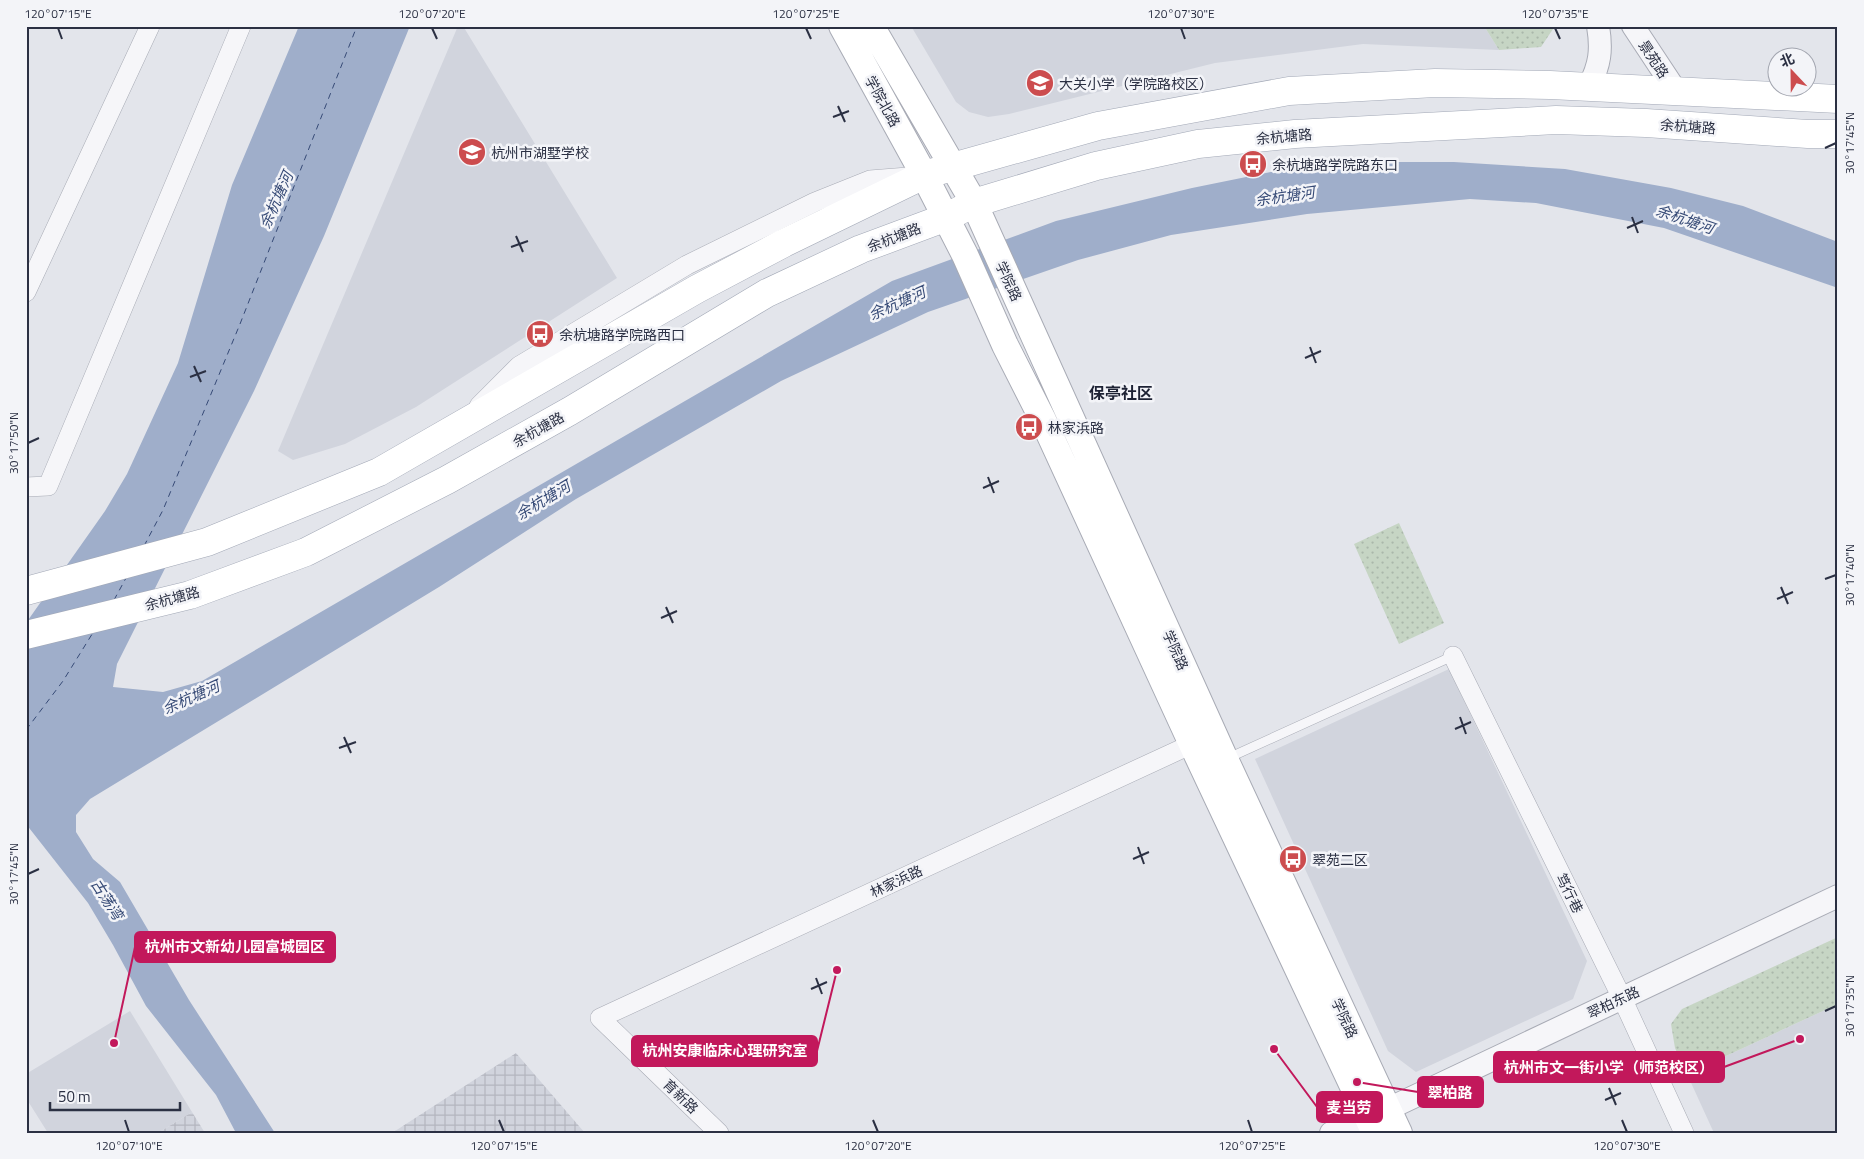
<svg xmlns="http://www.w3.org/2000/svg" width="1864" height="1159" font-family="'Titillium Web','Noto Sans SC',sans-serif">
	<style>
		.built { fill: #d1d4dd }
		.industrial { fill: url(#industrial-grid) }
		.park { fill: url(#park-dots) }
		.water { fill: #9faeca }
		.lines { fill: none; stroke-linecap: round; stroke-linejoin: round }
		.ferry { stroke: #364a76; stroke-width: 1; stroke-dasharray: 6 5; stroke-linecap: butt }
		.service-casing { stroke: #a8abb5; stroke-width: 10 }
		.minor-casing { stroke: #a8abb5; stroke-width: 20 }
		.tertiary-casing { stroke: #a8abb5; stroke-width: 24 }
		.secondary-casing { stroke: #a8abb5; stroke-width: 28 }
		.primary-casing { stroke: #a2a8b6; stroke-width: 29 }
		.service { stroke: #f6f6f9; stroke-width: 9 }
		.minor { stroke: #f6f6f9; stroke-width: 19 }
		.tertiary { stroke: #f6f6f9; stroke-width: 22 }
		.secondary { stroke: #fff; stroke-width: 26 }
		.primary { stroke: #fff; stroke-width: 28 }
		.ticks { fill: none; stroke: #2b3043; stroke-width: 2 }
		.labels { text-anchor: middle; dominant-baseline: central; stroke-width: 5; stroke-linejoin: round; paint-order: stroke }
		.street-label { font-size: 14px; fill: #2b3043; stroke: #f3f4f8 }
		.poi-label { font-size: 14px; fill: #2b3043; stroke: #f3f4f8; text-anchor: start }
		.water-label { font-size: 15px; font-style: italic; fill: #364a76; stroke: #f3f4f8 }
		.quarter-label { font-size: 16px; font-weight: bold; fill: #1d2234; stroke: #f3f4f8 }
		.leader { fill: none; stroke: #c2185b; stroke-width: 2 }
		.callout-dot { fill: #c2185b; stroke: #f3f4f8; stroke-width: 2 }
		.callout { fill: #c2185b; stroke: #c2185b; stroke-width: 2 }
		.callout-label { font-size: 15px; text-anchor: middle; font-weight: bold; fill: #fff }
		.neatline { fill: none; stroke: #2b3043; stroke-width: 2 }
		.ticks-label { font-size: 12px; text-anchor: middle; fill: #2b3043 }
	</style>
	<defs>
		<pattern id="industrial-grid" width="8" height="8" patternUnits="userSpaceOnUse" patternTransform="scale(1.25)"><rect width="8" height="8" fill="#d1d4dd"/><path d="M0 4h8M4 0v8" fill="none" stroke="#b4b6bf"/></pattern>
		<pattern id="park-dots" width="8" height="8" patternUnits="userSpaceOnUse" patternTransform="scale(1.25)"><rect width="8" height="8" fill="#c6d5c4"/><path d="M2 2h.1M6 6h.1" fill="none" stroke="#aab7aa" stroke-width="1.8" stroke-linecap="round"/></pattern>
	</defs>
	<rect width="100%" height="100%" fill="#e3e5eb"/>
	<path class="built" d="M458,26H463L617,278L416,407L345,444L293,460L278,451Z
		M911,26H1484L1499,50L1363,44L1215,63L1009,114L988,117L969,112L956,102Z
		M1449,669L1587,961L1573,999L1416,1072L1388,1051L1255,759Z
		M1838,1004V1133H1714L1687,1074Z
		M130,1011L192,1112L158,1133H48L26,1098V1074Z"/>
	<path class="industrial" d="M516,1053L585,1133H392Z
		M192,1112L205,1133H158Z"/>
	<path class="park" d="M1484,26H1555L1541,47L1499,50Z
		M1399,523L1444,623L1399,644L1354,544Z
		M1838,937V1004L1687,1074L1675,1048L1671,1024L1682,1009Z"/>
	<path class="water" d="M299,26H410L324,236L254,391L117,664L113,687L163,692L202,681L892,281L1056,221L1192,188L1320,162H1454L1565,169L1671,188L1743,206L1838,242V288L1664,228L1536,203L1470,199L1307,214L1171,235L1078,260L928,312L781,381L576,499L439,587L90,799L76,815V832L93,859L120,882L189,1000L275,1133H236L216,1095L146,1006L113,945L88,903L26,824V623L105,511L127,474L178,363L232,185Z"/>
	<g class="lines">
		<path class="ferry" d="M144,546L163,510L240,324L357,26
			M114,600L126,578
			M26,730L63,681L94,631"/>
		<defs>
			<path id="service" d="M1226,759L1453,656"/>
			<path id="minor" d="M26,292L150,26
				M479,406L519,366L687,265L815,202L870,180L908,177
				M26,487L48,486L241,26
				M1453,656L1622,998L1684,1133
				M719,1133L600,1018L1192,744"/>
			<path id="tertiary" d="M1633,26L1676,91
				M1589,86C1600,65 1602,50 1598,26
				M1331,1133L1367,1116L1388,1109L1838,896"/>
			<path id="secondary" d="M842,26L924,175L965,255L1005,345L1043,420L1192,744L1375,1133
				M871,26L974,203L1225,759L1399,1133"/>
			<path id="primary" d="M26,591L207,542L379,472L697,289L784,243L924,175L1098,126L1289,91L1435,83L1550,85L1838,99
				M26,635L190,595L306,552L447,480L570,411L767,293L861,249L947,217L974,203L1096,166L1198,144L1295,134L1556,120L1646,123L1808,134H1838"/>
		</defs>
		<use href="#service" class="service-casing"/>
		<use href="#minor" class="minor-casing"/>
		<use href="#tertiary" class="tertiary-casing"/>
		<use href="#secondary" class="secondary-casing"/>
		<use href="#primary" class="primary-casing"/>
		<use href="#service" class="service"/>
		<use href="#minor" class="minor"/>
		<use href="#tertiary" class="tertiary"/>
		<use href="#secondary" class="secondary"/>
		<use href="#primary" class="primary"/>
	</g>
	<path class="ticks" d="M58,28L62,39M432,28L437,39M806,28L811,39M1181,28L1185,39M1555,28L1560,39M838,106L845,122M833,117L849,111M1825,148L1836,143M1632,217L1638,233M1627,228L1643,221M516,236L523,252M511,247L528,241M1310,347L1316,363M1305,358L1321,351M194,366L201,382M190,377L206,371M28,443L39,438M988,477L994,493M983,488L999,481M1825,579L1836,575M1781,587L1788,604M1777,599L1793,592M666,607L673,623M661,618L677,611M1460,717L1466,734M1455,729L1471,722M344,737L351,753M339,748L356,742M1138,847L1144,864M1133,859L1149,852M28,874L39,869M816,978L822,994M811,989L827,982M1825,1011L1836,1006M1609,1088L1616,1105M1605,1100L1621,1093M125,1120L129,1132M499,1120L504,1132M873,1120L878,1132M1248,1120L1252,1132M1622,1120L1627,1132"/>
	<defs>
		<symbol id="school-disc" viewBox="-11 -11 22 22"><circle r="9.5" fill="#cc4c4e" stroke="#f3f4f8"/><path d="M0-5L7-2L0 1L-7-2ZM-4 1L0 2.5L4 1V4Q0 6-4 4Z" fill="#fff"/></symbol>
		<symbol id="bus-disc" viewBox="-11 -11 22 22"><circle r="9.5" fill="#cc4c4e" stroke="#f3f4f8"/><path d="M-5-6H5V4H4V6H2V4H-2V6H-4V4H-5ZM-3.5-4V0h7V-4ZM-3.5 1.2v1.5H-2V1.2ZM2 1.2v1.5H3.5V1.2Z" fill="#fff"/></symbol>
	</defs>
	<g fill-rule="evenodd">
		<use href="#school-disc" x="1024" y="67" width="32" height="32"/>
		<use href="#school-disc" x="456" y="136" width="32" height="32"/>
		<use href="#bus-disc" x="1237" y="148" width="32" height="32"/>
		<use href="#bus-disc" x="524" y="318" width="32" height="32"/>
		<use href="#bus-disc" x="1013" y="411" width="32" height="32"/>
		<use href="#bus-disc" x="1277" y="843" width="32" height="32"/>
	</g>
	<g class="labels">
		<g class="street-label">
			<text transform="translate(1654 59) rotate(57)">景苑路</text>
			<text transform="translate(883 101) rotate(61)">学院北路</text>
			<text transform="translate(1688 126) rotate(4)">余杭塘路</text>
			<text transform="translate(1284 136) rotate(-5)">余杭塘路</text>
			<text transform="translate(894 237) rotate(-21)">余杭塘路</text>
			<text transform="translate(1009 281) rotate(65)">学院路</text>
			<text transform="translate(538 429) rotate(-29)">余杭塘路</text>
			<text transform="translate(172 598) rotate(-15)">余杭塘路</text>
			<text transform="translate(1176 650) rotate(66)">学院路</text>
			<text transform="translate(896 881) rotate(-25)">林家浜路</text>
			<text transform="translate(1570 893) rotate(64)">笃行巷</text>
			<text transform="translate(1613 1002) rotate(-25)">翠柏东路</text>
			<text transform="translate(1345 1018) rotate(65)">学院路</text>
			<text transform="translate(681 1096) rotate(44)">育新路</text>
		</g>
		<g class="poi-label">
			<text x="1059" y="83">大关小学（学院路校区）</text>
			<text x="491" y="152">杭州市湖墅学校</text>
			<text x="1272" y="164">余杭塘路学院路东口</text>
			<text x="559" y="334">余杭塘路学院路西口</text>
			<text x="1048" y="427">林家浜路</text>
			<text x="1312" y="859">翠苑二区</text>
		</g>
		<g class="water-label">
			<text transform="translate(1285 196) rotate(-8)">余杭塘河</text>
			<text transform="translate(276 200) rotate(-66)">余杭塘河</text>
			<text transform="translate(1685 219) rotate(19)">余杭塘河</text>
			<text transform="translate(897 303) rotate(-24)">余杭塘河</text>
			<text transform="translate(543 500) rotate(-31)">余杭塘河</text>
			<text transform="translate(191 697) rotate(-24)">余杭塘河</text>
			<text transform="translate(107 899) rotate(57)">古荡湾</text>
		</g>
		<g class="quarter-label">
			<text x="1121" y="393">保亭社区</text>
		</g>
	</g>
	<path class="leader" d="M114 1043L135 947M837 970L817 1051M1800 1039L1724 1067M1357 1082L1418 1092M1274 1049L1317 1107"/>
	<g class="callout-dot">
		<circle cx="114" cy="1043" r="5"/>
		<circle cx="837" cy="970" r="5"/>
		<circle cx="1800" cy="1039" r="5"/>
		<circle cx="1357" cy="1082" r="5"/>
		<circle cx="1274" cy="1049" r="5"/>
	</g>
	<g class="callout">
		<rect x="135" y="932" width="200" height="30" rx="5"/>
		<rect x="632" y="1036" width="185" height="30" rx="5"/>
		<rect x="1494" y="1052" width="230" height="30" rx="5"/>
		<rect x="1418" y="1077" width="65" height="30" rx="5"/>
		<rect x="1317" y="1092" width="65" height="30" rx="5"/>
	</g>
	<g class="callout-label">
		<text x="235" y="952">杭州市文新幼儿园富城园区</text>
		<text x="725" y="1056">杭州安康临床心理研究室</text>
		<text x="1609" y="1073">杭州市文一街小学（师范校区）</text>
		<text x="1450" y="1098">翠柏路</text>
		<text x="1349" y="1113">麦当劳</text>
	</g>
	<rect width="1864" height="1159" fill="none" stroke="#f3f4f8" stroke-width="55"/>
	<g transform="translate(1792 72) rotate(338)"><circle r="24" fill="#f3f4f8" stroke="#a3a6b0"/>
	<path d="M0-4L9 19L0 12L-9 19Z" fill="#cc4c4e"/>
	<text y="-8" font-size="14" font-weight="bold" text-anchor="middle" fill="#2b3043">北</text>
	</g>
	<path d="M50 1102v8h130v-8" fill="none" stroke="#2b3043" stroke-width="2.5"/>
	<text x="58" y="1102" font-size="15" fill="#2b3043" stroke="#f3f4f8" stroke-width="4" paint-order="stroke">50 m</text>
	<rect x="28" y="28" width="1808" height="1104" class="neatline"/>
	<g class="ticks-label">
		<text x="58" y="18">120°07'15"E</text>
		<text x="432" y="18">120°07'20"E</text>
		<text x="806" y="18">120°07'25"E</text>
		<text x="1181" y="18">120°07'30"E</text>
		<text x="1555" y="18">120°07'35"E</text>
		<text transform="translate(1850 143) rotate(-90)" y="4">30°17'45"N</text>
		<text transform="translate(14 443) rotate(-90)" y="4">30°17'50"N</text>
		<text transform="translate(1850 575) rotate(-90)" y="4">30°17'40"N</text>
		<text transform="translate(14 874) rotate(-90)" y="4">30°17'45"N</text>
		<text transform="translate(1850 1006) rotate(-90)" y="4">30°17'35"N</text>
		<text x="129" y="1150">120°07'10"E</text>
		<text x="504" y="1150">120°07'15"E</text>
		<text x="878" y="1150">120°07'20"E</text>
		<text x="1252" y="1150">120°07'25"E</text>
		<text x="1627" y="1150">120°07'30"E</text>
	</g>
</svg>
